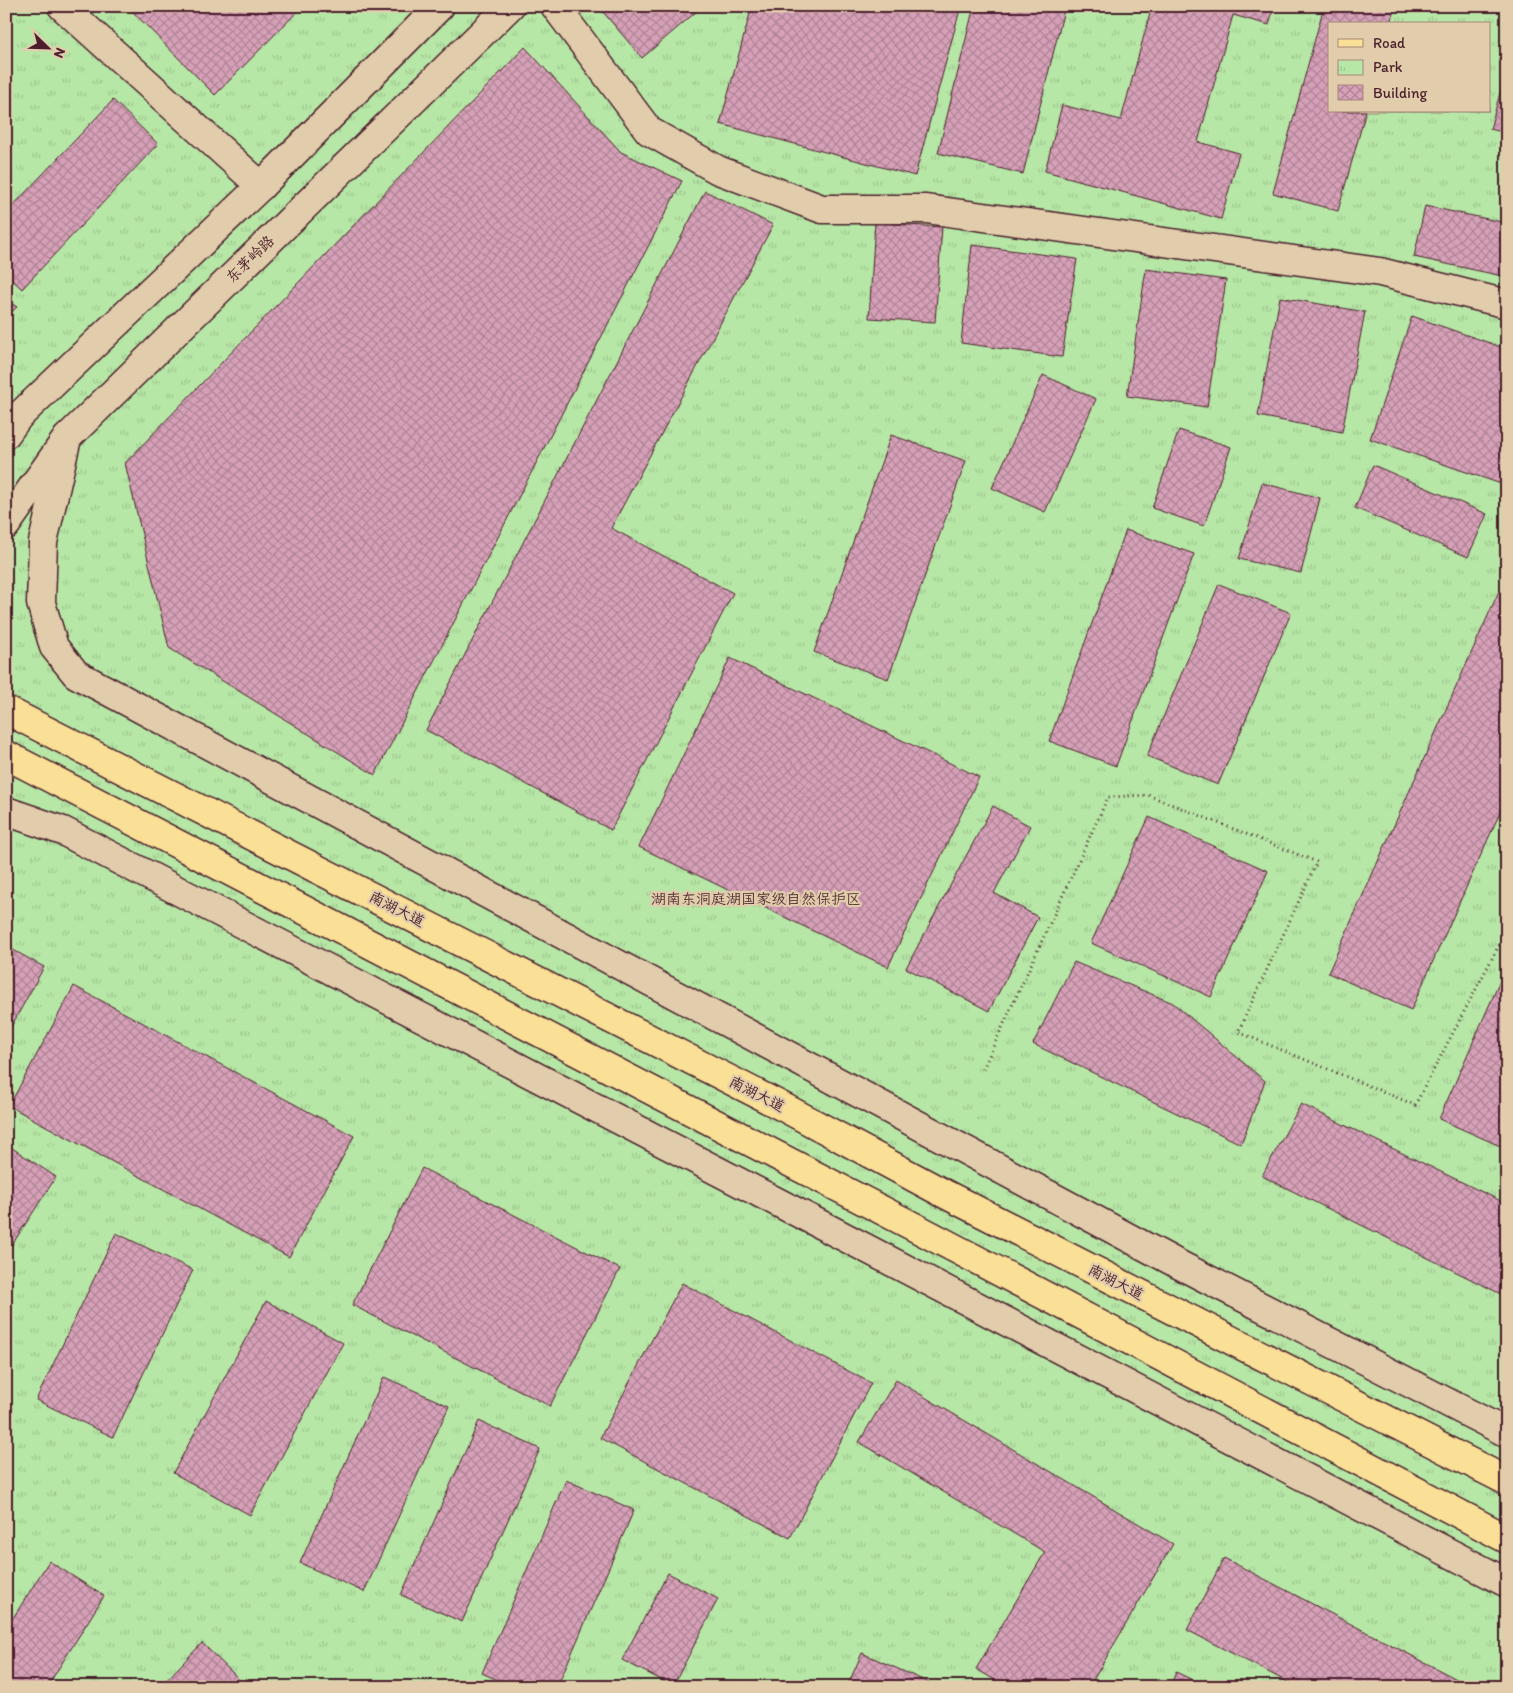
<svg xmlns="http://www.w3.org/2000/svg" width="1513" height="1693" font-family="Itim,'LXGW WenKai TC',sans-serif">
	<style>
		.park { fill: url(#park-tufts); stroke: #808368; fill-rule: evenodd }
		.building { fill: url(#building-cross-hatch); stroke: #4a1f2b }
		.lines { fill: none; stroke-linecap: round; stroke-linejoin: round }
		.minor-casing { stroke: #4a1f2b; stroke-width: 31 }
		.tertiary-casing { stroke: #4a1f2b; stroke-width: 31 }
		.secondary-casing { stroke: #4a1f2b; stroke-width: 31 }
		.primary-casing { stroke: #4a1f2b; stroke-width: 31 }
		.path { stroke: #4a1f2b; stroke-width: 3; stroke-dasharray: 1 4; stroke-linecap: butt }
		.minor { stroke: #e1ccab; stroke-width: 28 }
		.tertiary { stroke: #e1ccab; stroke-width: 28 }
		.secondary { stroke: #e1ccab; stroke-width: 28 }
		.primary { stroke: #fadf96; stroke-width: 28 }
		.labels { text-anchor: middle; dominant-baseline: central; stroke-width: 4.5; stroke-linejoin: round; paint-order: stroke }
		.street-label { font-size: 15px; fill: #4a1f2b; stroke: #e1ccab }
		.park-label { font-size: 15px; fill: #553337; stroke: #e1ccab }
	</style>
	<defs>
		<pattern id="park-tufts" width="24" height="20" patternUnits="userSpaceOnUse" patternTransform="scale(1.25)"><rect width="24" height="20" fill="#b6e7a6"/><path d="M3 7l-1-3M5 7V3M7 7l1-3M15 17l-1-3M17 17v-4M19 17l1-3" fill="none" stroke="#9ec68f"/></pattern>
		<pattern id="building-cross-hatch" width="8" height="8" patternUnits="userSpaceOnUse" patternTransform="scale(1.25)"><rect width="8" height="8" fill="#d6a1b8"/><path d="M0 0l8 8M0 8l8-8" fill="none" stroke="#b08396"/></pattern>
	</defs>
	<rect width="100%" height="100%" fill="#e1ccab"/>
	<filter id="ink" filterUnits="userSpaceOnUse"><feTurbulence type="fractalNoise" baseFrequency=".02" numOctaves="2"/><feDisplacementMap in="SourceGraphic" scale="10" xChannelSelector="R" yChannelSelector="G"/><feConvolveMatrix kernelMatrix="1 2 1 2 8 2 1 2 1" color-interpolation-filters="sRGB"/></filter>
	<g filter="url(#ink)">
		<path class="park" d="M6,6H1507V1687H6ZM1329,24H1489V111H1329Z"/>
		<path class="building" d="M127,6H303L215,95Z
			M598,6H703L642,58Z
			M752,6H961L915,176L720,124Z
			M974,6H1065L1023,174L938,153Z
			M1152,6H1274L1269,25L1233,15L1198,142L1239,153L1221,219L1045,171L1062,105L1121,120Z
			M1324,6H1395L1390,24H1329V111H1366L1338,211L1273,193Z
			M525,47L621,152L682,181L375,775L169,648L125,463Z
			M1507,68V133L1490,129Z
			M113,100L158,144L22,289L6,274V213Z
			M705,191L773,225L611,528L733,593L611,830L426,730Z
			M1425,206L1507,223V277L1414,257Z
			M875,223L942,227L935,322L869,318Z
			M972,245L1077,259L1062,357L961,343Z
			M1146,269L1226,280L1207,407L1127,396Z
			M1280,297L1365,312L1342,432L1258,416Z
			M6,300L17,307L6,317Z
			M1412,316L1507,349V486L1370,439Z
			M1043,375L1096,399L1045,512L992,488Z
			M1179,430L1231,447L1204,526L1152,508Z
			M891,435L966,461L888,679L814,652Z
			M1373,465L1487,514L1468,557L1355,508Z
			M1262,483L1320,498L1301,573L1239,559Z
			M1126,530L1194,554L1116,766L1049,741Z
			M1219,584L1291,613L1218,785L1147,756Z
			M1499,591L1507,594V797L1411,1010L1328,973Z
			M730,658L979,777L888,967L639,847Z
			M993,806L1030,826L994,893L1038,917L989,1011L906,968Z
			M1149,817L1268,871L1211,997L1091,943Z
			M6,946L44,967L6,1036Z
			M1074,962L1173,1003L1265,1081L1241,1144L1033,1044Z
			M1507,965V1149L1439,1119Z
			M74,986L354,1136L289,1257L9,1106Z
			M1301,1104L1507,1204V1297L1262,1176Z
			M6,1144L56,1177L6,1254Z
			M422,1168L620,1269L550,1406L352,1305Z
			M116,1233L193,1270L113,1437L36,1400Z
			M682,1283L871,1383L790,1538L600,1438Z
			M266,1301L343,1343L250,1515L173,1473Z
			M384,1377L449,1406L364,1592L300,1563Z
			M896,1380L1173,1544L1089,1687H1007L976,1669L1045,1552L859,1442Z
			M479,1421L540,1449L462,1622L401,1595Z
			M566,1480L634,1510L557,1687H513L482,1673Z
			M1224,1558L1472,1687H1297L1187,1630Z
			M49,1561L104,1596L47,1687H6V1629Z
			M668,1573L718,1599L673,1686L622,1660Z
			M202,1643L247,1687H160Z
			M862,1653L932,1684L930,1687H847Z
			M1176,1672L1207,1687H1170Z"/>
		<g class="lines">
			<defs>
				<path id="minor" d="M62,6L261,186
					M555,6L649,131L718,170L822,209H926L1380,272L1507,304"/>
				<path id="tertiary" d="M67,438L43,542L41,603L54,647L76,674L1176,1263L1507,1433
					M6,811L63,831C544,1082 1027,1330 1507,1583"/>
				<path id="secondary" d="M6,434L19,416L261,186L440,6
					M6,525L67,438L510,6"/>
				<path id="primary" d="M6,710L787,1109L943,1193L1507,1481
					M6,755L924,1232L1507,1539"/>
			</defs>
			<use href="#minor" class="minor-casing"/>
			<use href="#tertiary" class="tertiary-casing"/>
			<use href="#secondary" class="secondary-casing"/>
			<use href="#primary" class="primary-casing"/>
			<path class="path" d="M983,1069L1108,797L1148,795L1317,862L1238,1032L1415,1105L1507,930"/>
			<use href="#minor" class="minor"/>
			<use href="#tertiary" class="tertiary"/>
			<use href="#secondary" class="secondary"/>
			<use href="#primary" class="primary"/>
		</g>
	</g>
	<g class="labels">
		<g class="street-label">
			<text transform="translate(250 259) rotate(-44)">东茅岭路</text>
			<text transform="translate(397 909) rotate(27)">南湖大道</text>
			<text transform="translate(757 1094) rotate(27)">南湖大道</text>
			<text transform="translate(1116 1282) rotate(27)">南湖大道</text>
		</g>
		<g class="park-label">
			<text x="756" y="899">湖南东洞庭湖国家级自然保护区</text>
		</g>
	</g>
	<rect width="1513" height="1693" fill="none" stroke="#e1ccab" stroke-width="25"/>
	<rect x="12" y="12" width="1488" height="1668" fill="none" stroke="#4a1f2b" stroke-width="2" filter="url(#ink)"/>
	<rect x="1328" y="22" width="162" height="90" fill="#e1ccab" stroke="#a58778"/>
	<rect x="1338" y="39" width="25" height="8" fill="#fadf96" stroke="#a58778"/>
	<text x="1373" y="48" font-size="15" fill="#4a1f2b">Road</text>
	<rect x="1338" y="60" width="25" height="15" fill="url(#park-tufts)" stroke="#a58778"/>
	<text x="1373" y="72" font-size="15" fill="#4a1f2b">Park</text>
	<rect x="1338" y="85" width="25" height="15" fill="url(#building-cross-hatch)" stroke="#a58778"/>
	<text x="1373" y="98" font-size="15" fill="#4a1f2b">Building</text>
	<g transform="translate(48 48) rotate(113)" stroke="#e1ccab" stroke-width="4" paint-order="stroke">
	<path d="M0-4L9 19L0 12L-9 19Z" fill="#4a1f2b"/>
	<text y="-8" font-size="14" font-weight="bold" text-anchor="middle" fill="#4a1f2b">N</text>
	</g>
</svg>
